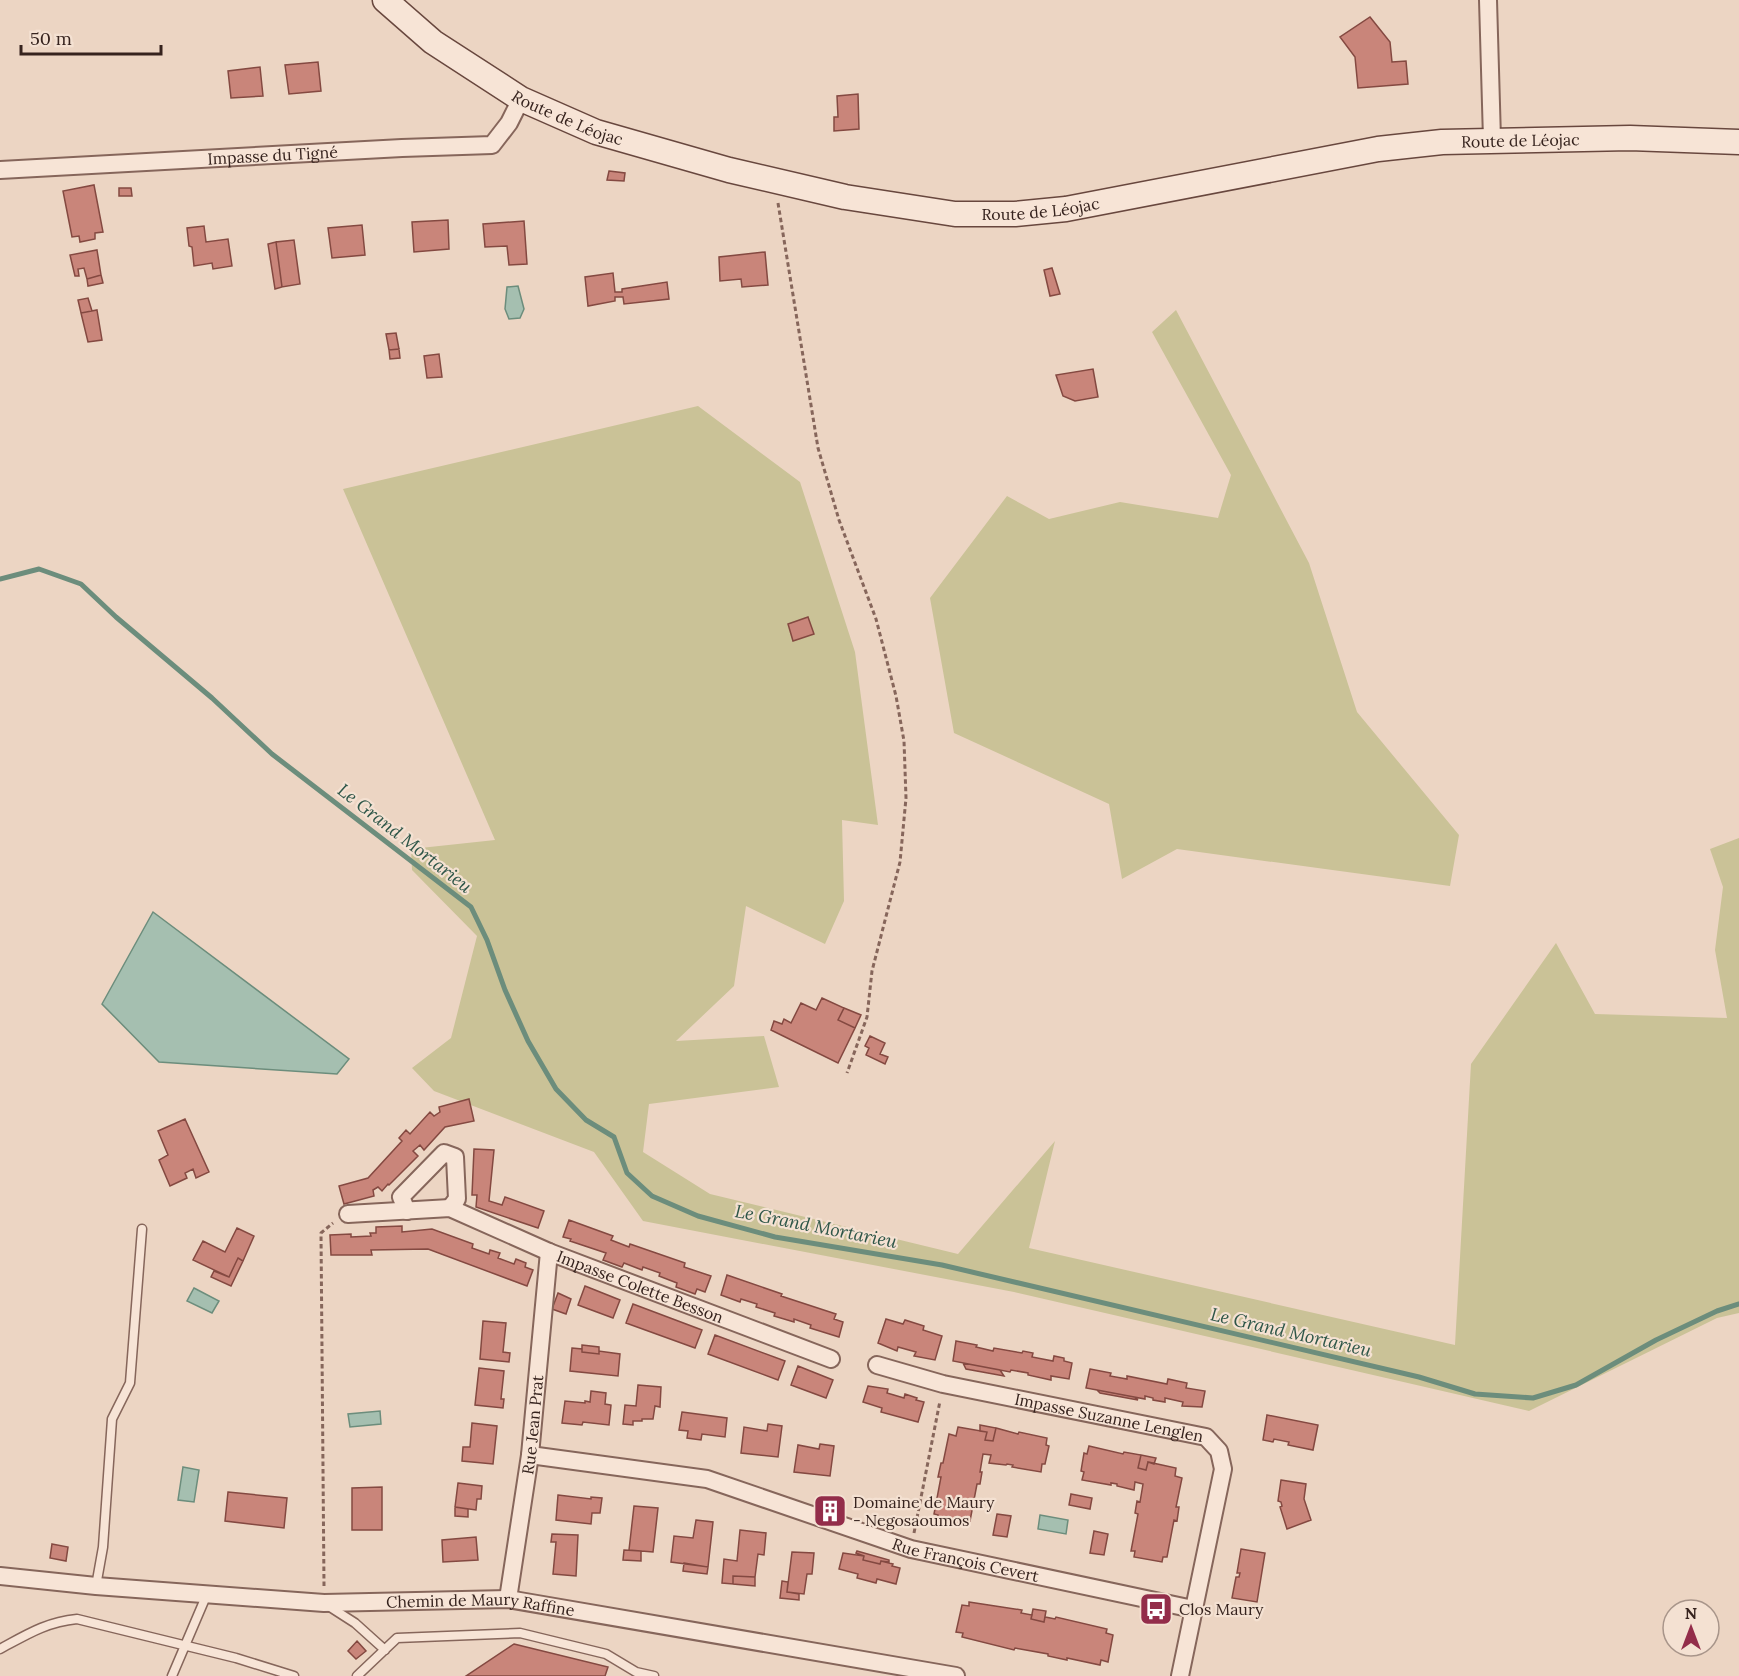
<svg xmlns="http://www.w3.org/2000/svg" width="1739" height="1676" font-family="Lora,serif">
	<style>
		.green { fill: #cac297 }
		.water { fill: #a5bfb0; stroke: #6c8d7c; stroke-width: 1.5 }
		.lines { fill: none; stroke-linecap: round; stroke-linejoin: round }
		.stream { stroke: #6c8d7c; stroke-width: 5 }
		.building { fill: #c9857a; stroke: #844941; stroke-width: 1.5 }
		.lane-casing { stroke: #86665b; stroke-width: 11 }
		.street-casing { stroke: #86665b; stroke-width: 20 }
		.secondary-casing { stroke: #68473e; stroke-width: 27 }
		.path { stroke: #86665b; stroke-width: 3; stroke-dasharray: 4.5 3; stroke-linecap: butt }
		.lane { stroke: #f7e4d6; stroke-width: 8 }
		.street { stroke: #f7e4d6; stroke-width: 16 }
		.secondary { stroke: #f7e4d6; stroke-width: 24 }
		.labels { text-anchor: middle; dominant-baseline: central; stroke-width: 4.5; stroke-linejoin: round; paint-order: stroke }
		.street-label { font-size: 16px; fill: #36231e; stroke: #f4e1d2 }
		.poi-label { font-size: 16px; fill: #36231e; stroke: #f4e1d2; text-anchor: start }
		.water-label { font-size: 18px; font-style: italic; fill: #2e5648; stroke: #f4e1d2 }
	</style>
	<rect width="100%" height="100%" fill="#ecd5c3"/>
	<path class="green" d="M1176,310L1309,563L1357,712L1459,835L1450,886L1177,849L1122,879L1109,804L954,733L930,598L1007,496L1049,519L1120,502L1218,518L1231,475L1152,332Z
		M698,406L800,482L855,652L878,825L842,820L844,901L825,944L746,906L734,986L676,1041L764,1036L779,1087L649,1104L643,1152L710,1194L958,1254L1055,1141L1029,1248L1455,1345L1471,1064L1556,943L1595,1014L1727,1018L1715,950L1723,887L1710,849L1739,838V1313L1717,1318L1529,1411L1014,1292L643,1221L594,1152L434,1091L412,1068L451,1038L477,936L412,870L411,849L495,840L343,489Z"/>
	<path class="water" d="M518,286L524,309L520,318L509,319L505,309L507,287Z
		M153,912L349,1059L337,1074L159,1062L102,1004Z
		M194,1288L219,1301L212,1313L187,1301Z
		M380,1411L381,1424L350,1427L348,1414Z
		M183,1467L199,1470L194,1502L178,1500Z
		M1040,1515L1068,1520L1066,1534L1038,1529Z"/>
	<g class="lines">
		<path class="stream" d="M0,579L39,569L81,584L116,617L212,698L272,754L471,907L487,940L505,990L528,1041L556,1089L586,1120L614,1137L627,1173L652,1196L698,1216L775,1237L942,1265L1419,1377L1475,1394L1533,1398L1576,1385L1656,1340L1717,1311L1739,1304"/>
	</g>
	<path class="building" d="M1370,17L1390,42L1392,62L1406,61L1408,84L1358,88L1355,57L1340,37Z
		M318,62L321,91L289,94L285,65Z
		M260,67L263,96L231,98L228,71Z
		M858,94L859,129L834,131V117H838L837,96Z
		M609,171L625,173L624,181L607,180Z
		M94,185L103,232L95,233V239L80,242L79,236L72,237L63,191Z
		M119,188H131L132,196H119Z
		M448,220L449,249L414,252L412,222Z
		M524,221L527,264L509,265L507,246L485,247L483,224Z
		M362,225L365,255L332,258L328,228Z
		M204,226L206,242L228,239L232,266L213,269L212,263L194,266L192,247L189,246L187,228Z
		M294,240L300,284L282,287L276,242Z
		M276,242L282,287L275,289L268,244Z
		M97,250L101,275L87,279L84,268L78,269L79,276H75L70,255Z
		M765,252L768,285L742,287L741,279L720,281L719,257Z
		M1052,268L1060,294L1050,296L1044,270Z
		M613,273L615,292H622V289L667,282L669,299L624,304L623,297H615V301L588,306L585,277Z
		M101,275L103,283L88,286L87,279Z
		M88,298L92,311L81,313L78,300Z
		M97,310L102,340L88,342L81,313Z
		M396,333L399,349L389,350L386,334Z
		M399,349L400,358L390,359L389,350Z
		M439,354L442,377L427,378L424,356Z
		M1093,369L1098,397L1075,401L1063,396L1056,375Z
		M808,617L814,634L793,641L788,624Z
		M822,998L844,1008L838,1020L855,1028L838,1063L771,1030L774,1021L782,1024L784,1019L791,1023L801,1003L816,1010Z
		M844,1008L861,1015L855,1028L838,1020Z
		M870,1036L885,1043L880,1054L888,1057L885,1064L866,1055L869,1048L865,1046Z
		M469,1099L474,1121L445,1127L424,1150L420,1145L413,1151L418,1156L389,1185L388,1184L382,1191L378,1187L373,1190L374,1196L344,1204L339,1186L368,1178L402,1141L399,1138L406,1130L410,1134L430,1112L434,1116L440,1112L439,1107Z
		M185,1119L209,1172L196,1178L193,1169L185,1173L187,1178L170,1186L159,1160L168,1155L158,1131Z
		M474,1149L494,1150L489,1201L502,1205L505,1197L544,1211L538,1228L476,1207L477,1195H472Z
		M569,1220L613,1236L611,1240L629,1247L630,1244L685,1263L684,1267L711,1276L705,1292L697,1289L695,1294L676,1287L677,1283L659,1276L660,1273L643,1267L642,1270L624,1263L622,1267L603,1260L606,1253L570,1241L571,1239L563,1237Z
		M402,1226V1232L432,1229L473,1244L472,1248L489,1254L490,1250L500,1253L498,1258L514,1264L516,1259L526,1263L525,1267L533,1270L527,1286L428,1249L371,1250L372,1255H331L330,1235L351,1234V1237L371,1236L370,1233H376V1227Z
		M237,1228L254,1236L243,1261L238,1258L229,1277L193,1260L203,1241L225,1252Z
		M238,1258L243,1261L231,1286L211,1277L214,1271L229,1277Z
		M727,1275L782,1294L781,1296L836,1314L834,1319L843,1322L839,1337L810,1328L811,1325L794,1319V1322L774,1316L775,1313L756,1307L757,1304L741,1299L740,1302L721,1295Z
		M585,1286L620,1300L613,1318L578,1305Z
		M558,1293L571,1299L566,1314L552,1309Z
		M633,1304L702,1330L695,1348L626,1323Z
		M886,1319L903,1324L905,1320L924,1326L923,1330L942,1336L935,1360L914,1356L916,1352L898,1347L897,1351L878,1343Z
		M483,1321L506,1323L503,1352L510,1353L509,1362L480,1359Z
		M715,1335L785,1361L778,1380L708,1354Z
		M956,1341L977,1345L976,1347L993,1351L994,1348L1022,1353L1023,1351L1033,1353L1032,1357L1053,1361L1054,1356L1064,1358V1361L1072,1363L1069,1379L1051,1376V1380L1028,1375V1373L1011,1370L1010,1372L953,1361Z
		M582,1345L599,1347V1354L582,1352Z
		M572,1348L582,1349V1352L599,1354V1351L620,1354L618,1376L570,1371Z
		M963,1363L1000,1370L1004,1376L966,1369Z
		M798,1366L833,1380L826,1398L791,1385Z
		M479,1368L504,1371L501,1399H504L503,1408L475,1405Z
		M1090,1369L1111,1373L1110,1376L1127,1379V1376L1167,1384L1168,1379L1187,1383L1186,1388L1205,1391L1202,1407L1182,1406L1183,1402L1165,1398V1402L1153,1400V1398L1145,1396V1399L1086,1388Z
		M638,1385L661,1387L660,1407L655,1406L653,1419H642V1421H633V1425L623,1424L625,1405L636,1406Z
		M868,1386L888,1389L887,1393L904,1398L905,1394L917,1398L916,1400L924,1402L918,1422L881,1412L882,1408L863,1402Z
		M1097,1390L1134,1397L1138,1400L1100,1393Z
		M591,1391L606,1393L605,1404L611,1405L609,1425L583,1422L582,1425L562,1423L565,1401L585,1403V1401L590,1402Z
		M682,1412L727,1418L725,1437L702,1434L701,1440L687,1438L688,1431L679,1430Z
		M1267,1415L1318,1425L1313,1450L1288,1445L1289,1442L1274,1439L1273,1442L1263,1440Z
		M472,1423L497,1426L493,1464L462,1461L463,1447H470Z
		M768,1424L782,1426L778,1457L741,1453L744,1427L767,1431Z
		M980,1425L996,1428L993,1441L985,1440L987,1432L980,1431Z
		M958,1427L987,1432L985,1440L993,1441L996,1428L1018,1434L1019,1432L1047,1438L1046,1445L1049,1446L1045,1464H1042L1041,1472L1012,1467L1013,1465L1007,1464L1006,1465L989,1463L991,1455L983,1454L980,1472H982L980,1484H977L970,1521L966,1520L965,1526L937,1520L938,1515L934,1514L941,1477H938L941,1463H943L949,1434L956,1436Z
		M820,1444L834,1446L830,1476L794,1472L798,1445L819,1449Z
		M1089,1446L1123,1454L1124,1452L1141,1455L1138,1468L1146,1470L1148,1462L1176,1468L1175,1476L1182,1478L1176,1507H1179L1177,1521L1174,1520L1167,1557H1163L1162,1562L1134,1557L1135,1551H1131L1138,1514L1135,1513L1137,1501L1140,1502L1143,1484L1135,1482L1134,1490L1117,1486V1484L1111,1483V1485L1082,1480L1084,1472L1081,1471L1084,1453L1087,1454Z
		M1141,1455L1156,1458L1154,1464L1148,1462L1146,1470L1138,1468Z
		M1281,1480L1306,1484L1304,1499L1311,1520L1287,1529L1280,1507L1282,1506L1281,1502L1278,1501Z
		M458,1483L482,1486L481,1499H477L476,1510L455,1507Z
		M382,1487V1530H352V1488Z
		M228,1492L287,1498L284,1528L225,1521Z
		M1071,1494L1092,1498L1090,1509L1069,1505Z
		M558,1495L591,1499V1497L602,1498L600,1513H592L591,1524L556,1520Z
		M634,1506L658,1508L653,1552L629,1550Z
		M455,1507L468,1509V1517L455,1516Z
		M997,1514L1011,1516L1007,1537L993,1535Z
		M696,1520L713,1522L708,1567L671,1562L674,1536L693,1538Z
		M740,1530L766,1533L764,1555L758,1554L755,1577L733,1576V1584L722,1583L724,1559L737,1561Z
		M1094,1531L1108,1534L1104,1555L1090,1553Z
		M552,1534L578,1535L576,1576L553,1574L556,1542H551Z
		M476,1537L478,1560L443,1562L442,1540Z
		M52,1544L68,1547L66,1561L50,1558Z
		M1241,1549L1265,1553L1257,1602L1232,1598L1236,1577H1239L1240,1573H1237Z
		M624,1550L641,1551V1561L623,1560Z
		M857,1551L889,1560V1562L881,1561L880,1564L863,1560L864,1556L856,1553Z
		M792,1552L814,1553L812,1574H807L804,1594L787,1592Z
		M843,1553L864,1556L863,1560L880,1564L881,1561L893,1564L892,1566L900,1568L896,1584L877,1579L876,1583L857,1578L858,1574L839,1569Z
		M684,1563L708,1567L707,1574L683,1571Z
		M733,1576L755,1577V1586L733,1584Z
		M782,1581L788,1582L787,1592L799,1594V1600L780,1598Z
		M969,1602L1022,1610L1021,1613L1032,1615L1031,1619L1044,1622L1045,1617L1055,1619L1056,1617L1107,1629L1106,1633L1113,1635L1108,1662L1101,1660L1100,1665L1067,1658V1660L1048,1656V1654L1015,1648L1014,1650L962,1637L963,1633L956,1632L962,1605L969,1606Z
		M1033,1609L1046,1611L1044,1622L1031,1619Z
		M357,1641L366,1651L356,1659L348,1651Z
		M514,1644L608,1667L605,1676H466Z"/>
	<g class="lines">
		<defs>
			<path id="lane" d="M96,1586L103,1547L112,1419L130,1383L142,1229
				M327,1605L355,1623L385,1650
				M0,1649C26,1635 46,1622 77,1619L236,1658L294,1676
				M172,1676L207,1594
				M357,1676L397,1638L520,1633L606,1654L636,1672L654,1676"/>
			<g id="street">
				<path d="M1488,0L1492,139"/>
				<path id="s1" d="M0,170L402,148L492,145L509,123L521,99"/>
				<path d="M407,1211L401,1197L444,1153L455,1157L457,1199L450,1208"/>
				<path id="s2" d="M348,1214L450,1208L549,1252L831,1359"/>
				<path id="s3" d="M877,1365L943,1384L1206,1437L1219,1451L1223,1469L1180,1676"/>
				<path id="s4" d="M530,1455L707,1479L911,1549L1193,1609"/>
				<path id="s5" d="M0,1576L96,1586L324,1603L508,1599L956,1676"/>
				<path id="s6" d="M508,1599L530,1455L549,1252"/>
			</g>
			<g id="secondary">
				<path id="s7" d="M385,0L433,42L521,99L596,132L729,170L845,197L955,214H1015L1066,209L1378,149L1442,142L1630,138L1739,142"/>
			</g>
		</defs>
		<use href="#lane" class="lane-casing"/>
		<use href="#street" class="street-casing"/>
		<use href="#secondary" class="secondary-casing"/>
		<path class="path" d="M778,203L818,448L839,520L876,619L896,696L904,741L906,798L900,862L872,971L867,1017L847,1073
			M914,1533L940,1401
			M324,1586L321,1233L333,1223"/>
		<use href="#lane" class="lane"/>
		<use href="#street" class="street"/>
		<use href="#secondary" class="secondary"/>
	</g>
	<defs>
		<symbol id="building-square" viewBox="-11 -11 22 22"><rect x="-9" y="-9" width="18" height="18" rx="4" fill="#932d4a" stroke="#f4e1d2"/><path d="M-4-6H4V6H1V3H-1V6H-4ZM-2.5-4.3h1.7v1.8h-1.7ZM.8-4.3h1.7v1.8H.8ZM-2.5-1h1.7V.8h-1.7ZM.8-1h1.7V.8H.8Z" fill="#fff"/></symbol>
		<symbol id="bus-square" viewBox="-11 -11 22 22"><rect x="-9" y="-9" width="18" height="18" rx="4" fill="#932d4a" stroke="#f4e1d2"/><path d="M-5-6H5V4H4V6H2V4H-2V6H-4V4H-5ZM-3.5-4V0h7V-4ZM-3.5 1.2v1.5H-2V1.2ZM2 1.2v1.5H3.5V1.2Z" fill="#fff"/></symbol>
	</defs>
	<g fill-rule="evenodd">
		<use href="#building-square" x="811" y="1492" width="38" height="38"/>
		<use href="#bus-square" x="1137" y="1590" width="38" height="38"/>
	</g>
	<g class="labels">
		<g class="street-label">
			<text stroke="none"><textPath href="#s7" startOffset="219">Route de Léojac</textPath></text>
			<text stroke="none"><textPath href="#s7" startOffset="1191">Route de Léojac</textPath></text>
			<text stroke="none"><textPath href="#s1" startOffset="273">Impasse du Tigné</textPath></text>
			<text stroke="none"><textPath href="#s7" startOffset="705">Route de Léojac</textPath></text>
			<text stroke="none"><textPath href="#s2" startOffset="308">Impasse Colette Besson</textPath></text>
			<text stroke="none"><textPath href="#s3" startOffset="238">Impasse Suzanne Lenglen</textPath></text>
			<text stroke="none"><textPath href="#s6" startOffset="176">Rue Jean Prat</textPath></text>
			<text stroke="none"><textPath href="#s4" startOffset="450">Rue François Cevert</textPath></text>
			<text stroke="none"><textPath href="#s5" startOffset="482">Chemin de Maury Raffine</textPath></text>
		</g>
		<g class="poi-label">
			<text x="853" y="1502">Domaine de Maury<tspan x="853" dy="18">- Negosaoumos</tspan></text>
			<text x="1179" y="1609">Clos Maury</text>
		</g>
		<g class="water-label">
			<text transform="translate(405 838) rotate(38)">Le Grand Mortarieu</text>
			<text transform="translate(816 1226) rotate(11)">Le Grand Mortarieu</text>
			<text transform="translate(1291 1332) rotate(13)">Le Grand Mortarieu</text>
		</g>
	</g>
	<g transform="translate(1691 1628)"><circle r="28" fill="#f4e1d2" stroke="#a8958a" stroke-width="1.5"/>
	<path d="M0-4.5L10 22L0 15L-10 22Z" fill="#932d4a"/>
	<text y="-9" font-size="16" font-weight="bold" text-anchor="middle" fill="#36231e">N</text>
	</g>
	<path d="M21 45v9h140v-9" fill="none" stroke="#36231e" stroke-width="3"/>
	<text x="30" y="45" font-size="18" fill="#36231e" stroke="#f4e1d2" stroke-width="4.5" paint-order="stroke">50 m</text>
</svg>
